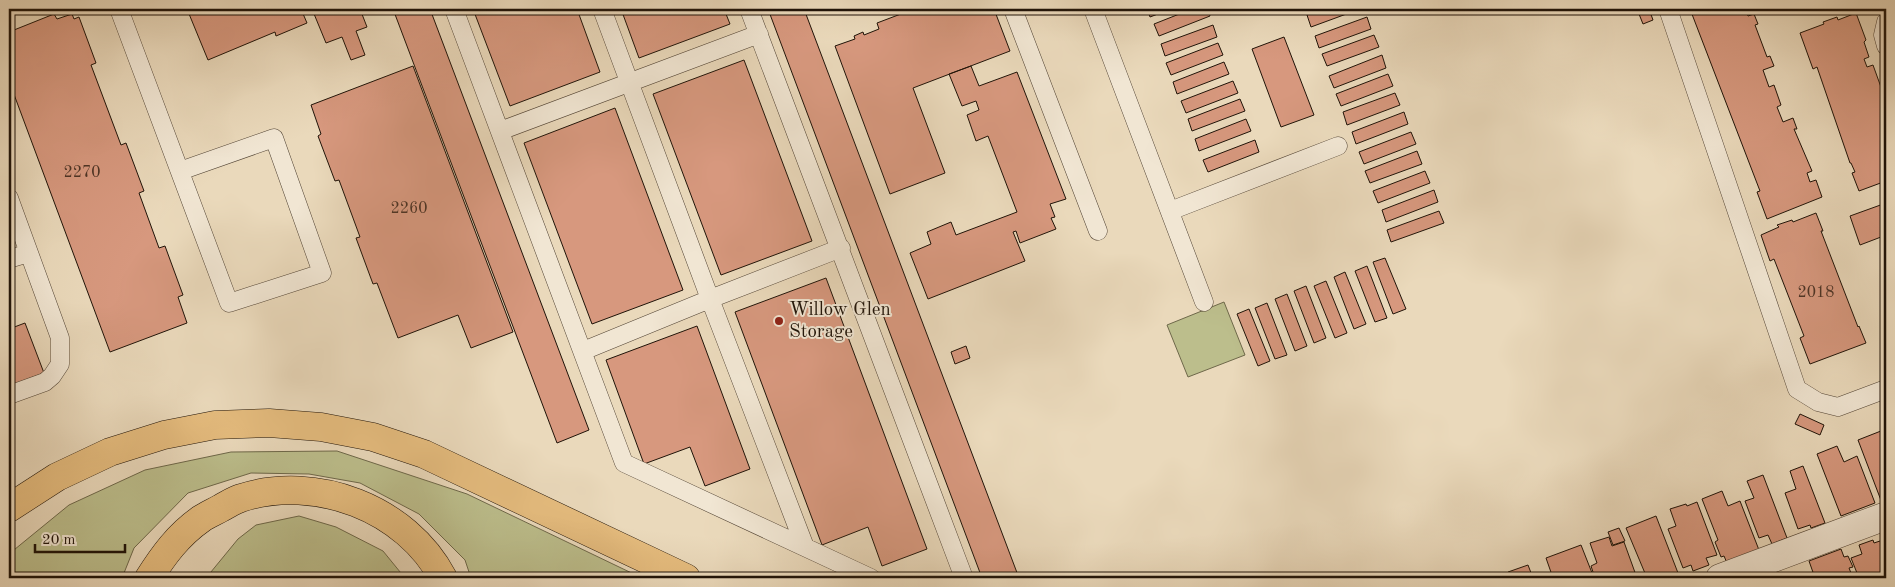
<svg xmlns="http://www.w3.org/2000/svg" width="1895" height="587" font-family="'Old Standard TT',serif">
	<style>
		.grass { fill: #bcbe8c; stroke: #6e684a }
		.building { fill: #d7987e; stroke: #1f1308 }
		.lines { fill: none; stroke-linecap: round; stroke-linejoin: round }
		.lane-casing { stroke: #524435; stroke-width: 19 }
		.street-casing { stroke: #524435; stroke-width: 29 }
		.highway-casing { stroke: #1f1308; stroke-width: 29 }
		.lane { stroke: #f1e6d3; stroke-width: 18 }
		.street { stroke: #f1e6d3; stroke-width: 28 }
		.highway { stroke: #e5bc7e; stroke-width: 28 }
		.poi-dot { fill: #8f2418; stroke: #f1e6d3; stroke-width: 2 }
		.labels { text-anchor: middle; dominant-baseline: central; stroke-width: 4; stroke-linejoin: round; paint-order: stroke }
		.number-label { font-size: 16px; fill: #4d3426 }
		.poi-label { font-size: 19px; fill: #1f1308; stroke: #f1e6d3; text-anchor: start }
	</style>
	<rect width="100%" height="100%" fill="#ead9bb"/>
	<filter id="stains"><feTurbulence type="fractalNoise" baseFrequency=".004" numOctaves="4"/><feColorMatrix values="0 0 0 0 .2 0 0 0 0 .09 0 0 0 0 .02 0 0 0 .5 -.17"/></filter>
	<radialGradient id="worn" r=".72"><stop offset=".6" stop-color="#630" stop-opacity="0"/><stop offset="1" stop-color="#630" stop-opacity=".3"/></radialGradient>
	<path class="grass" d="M1224,302L1245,355L1188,377L1167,325Z
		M337,451L467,494L642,578H471L465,560L419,514L360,483L309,474L251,473L188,493L134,548L122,578H9V554L69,505L145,470L231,452Z
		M299,516L336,527L383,551L405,578H206L238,539L256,525Z"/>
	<path class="building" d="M187,9H301L307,23L276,36L275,32L208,60Z
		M312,9H360L367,27L356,31L365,55L351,60L342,37L326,43Z
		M393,9H430L589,430L557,443Z
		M473,9H577L600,72L510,106Z
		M621,9H724L730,24L639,58Z
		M768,9H804L1019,578H982Z
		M914,9H994L1010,51L913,88L945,173L890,194L835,46L855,39L854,36L863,32L864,35L879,29L877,23Z
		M1147,9H1171L1150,17Z
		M1192,9H1208L1210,16L1159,36L1154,24Z
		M1323,9H1360L1311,27L1307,15Z
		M1637,9H1649L1653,20L1643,24Z
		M1690,9H1745L1748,16L1754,14L1758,24L1755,25L1767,57L1770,56L1774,66L1763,70L1769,87L1774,85L1781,105L1777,107L1783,122L1793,118L1797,129H1794L1812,171L1807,173L1810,182L1816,180L1822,197L1767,219L1757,192L1760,191Z
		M1856,13L1866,40L1864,42L1869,57L1864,59L1867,67L1873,65L1886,101V181L1859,191L1852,173L1855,172L1851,163H1850L1817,67L1813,69L1800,33L1824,24L1823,22L1837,17L1838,20Z
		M54,14L57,19L72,14L74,19L79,17L96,63L91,65L121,145L126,143L144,191L139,193L159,248L165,246L183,295L178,297L187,323L110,352L9,81V32Z
		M1367,17L1371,29L1319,48L1315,36Z
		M1213,25L1217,37L1165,56L1161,44Z
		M1374,35L1379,47L1327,66L1322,54Z
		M1284,37L1314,115L1281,127L1252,49Z
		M1218,43L1223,55L1171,75L1166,63Z
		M1382,55L1386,68L1334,88L1329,76Z
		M744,60L812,241L721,275L653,94Z
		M1224,62L1229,74L1177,94L1173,82Z
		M413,66L513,332L471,348L458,315L398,338L377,283L373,284L356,238L360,237L339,180L335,181L318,136L321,134L311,105Z
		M971,66L979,86L1017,72L1066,199L1050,204L1055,217L1051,218L1056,229L1020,243L1016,231L1013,232L1025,261L928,299L910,253L931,244L927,232L951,222L956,235L1017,212L988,136L976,141L967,115L979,110L976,101L962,106L949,74Z
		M1388,74L1393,86L1341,106L1336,94Z
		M1233,81L1238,93L1186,113L1181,101Z
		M1395,93L1400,105L1347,125L1343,112Z
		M1240,99L1245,111L1192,131L1188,119Z
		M615,108L683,290L592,324L524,143Z
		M1404,112L1408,124L1356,144L1352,132Z
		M1246,119L1251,131L1199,151L1195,139Z
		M1411,132L1416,144L1364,164L1359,152Z
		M1255,140L1259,152L1208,172L1203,160Z
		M1417,151L1422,164L1370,183L1365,171Z
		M1425,171L1430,183L1378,203L1373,191Z
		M1434,190L1438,202L1386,222L1382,210Z
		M1886,203V247L1884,248L1881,237L1860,245L1850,216Z
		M1439,211L1444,223L1391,242L1387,230Z
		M1816,213L1823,231H1821L1858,327L1859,326L1866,343L1810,364L1800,338L1804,336L1774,259L1770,261L1761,235L1779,227L1777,225L1792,220L1793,222Z
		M1385,258L1406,309L1393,314L1373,262Z
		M1367,266L1387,318L1375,322L1355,271Z
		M1345,272L1366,324L1354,329L1334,277Z
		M826,278L927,549L882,566L868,527L822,545L735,312Z
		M1326,281L1347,333L1335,338L1314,286Z
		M1306,286L1326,338L1314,343L1294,291Z
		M1287,294L1307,346L1295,351L1275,299Z
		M1267,303L1287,355L1275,359L1255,308Z
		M1249,309L1270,361L1258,366L1237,314Z
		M25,323L44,373L9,386V329Z
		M697,326L750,469L705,486L690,447L644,464L606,360Z
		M966,346L970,358L955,364L951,352Z
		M1800,414L1824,425L1820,435L1795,424Z
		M1886,429V501L1882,503L1858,440Z
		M1837,446L1844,462L1857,456L1875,503L1841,516L1817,454Z
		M1803,466L1825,523L1811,528L1810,525L1798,529L1785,493L1796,489L1790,471Z
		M1763,475L1787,538L1772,544L1768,535L1759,538L1745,501L1754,498L1747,481Z
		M1722,491L1728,506L1740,501L1759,550L1727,563L1724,556L1721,557L1715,542L1718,540L1702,499Z
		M1697,502L1717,555L1706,558L1709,565L1693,571L1691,565L1683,568L1668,529L1676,526L1670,509L1686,504L1687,506Z
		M1656,516L1678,573L1664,578H1647L1626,528Z
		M1619,528L1625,541L1613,545L1608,532Z
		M1609,537L1612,546L1624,542L1637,578H1595L1591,566L1597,563L1590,543Z
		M1886,539V578H1859L1851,558L1862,554L1859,545L1873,540L1874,543Z
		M1581,545L1594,578H1553L1546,558Z
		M1841,549L1844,557L1848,556L1853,567L1849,568L1853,578H1815L1809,561Z
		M1528,565L1533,578H1510L1508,572Z"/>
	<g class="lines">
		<defs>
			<path id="lane" d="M119,9L229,303L322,273L274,138L180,171
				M454,9L624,463L871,578
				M602,9L710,299L805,547
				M749,9L964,578
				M1013,9L1098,231
				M1093,9L1204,302
				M1668,9L1797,389L1818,402L1838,407L1886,389
				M1886,22L1883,35L1886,46
				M500,131L759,34
				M9,198L60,338V364L52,376L45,382L9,395
				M1170,211L1338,146
				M9,259L29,253
				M583,351L710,299L841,248"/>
			<path id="street" d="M1720,578L1886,516"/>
			<path id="highway" d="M9,508L57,477L110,452L164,435L215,425L269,423L321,427L373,437L424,454L686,578
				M149,578C163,556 178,535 201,519C207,515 214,512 221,508C227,505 234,500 241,498C316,474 406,508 443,578"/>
		</defs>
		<use href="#lane" class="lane-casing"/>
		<use href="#street" class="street-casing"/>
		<use href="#highway" class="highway-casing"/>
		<use href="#lane" class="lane"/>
		<use href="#street" class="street"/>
		<use href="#highway" class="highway"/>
	</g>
	<circle class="poi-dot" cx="779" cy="321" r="5"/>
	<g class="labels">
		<g class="number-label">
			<text x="82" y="173">2270</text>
			<text x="409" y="209">2260</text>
			<text x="1816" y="293">2018</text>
		</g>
		<g class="poi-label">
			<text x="789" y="310">Willow Glen<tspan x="789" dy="22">Storage</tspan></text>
		</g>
	</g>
	<rect width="1895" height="587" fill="none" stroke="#ead9bb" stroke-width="30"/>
	<rect x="10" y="10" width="1875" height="567" fill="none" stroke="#1f1308" stroke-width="2.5"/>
	<rect x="15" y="15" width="1865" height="557" fill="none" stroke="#1f1308"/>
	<path d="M35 544v8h90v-8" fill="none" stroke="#1f1308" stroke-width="2.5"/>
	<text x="42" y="544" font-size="15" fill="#1f1308" stroke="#f1e6d3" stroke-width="4" paint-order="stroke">20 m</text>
	<rect width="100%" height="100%" filter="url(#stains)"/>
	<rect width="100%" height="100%" fill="url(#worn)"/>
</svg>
